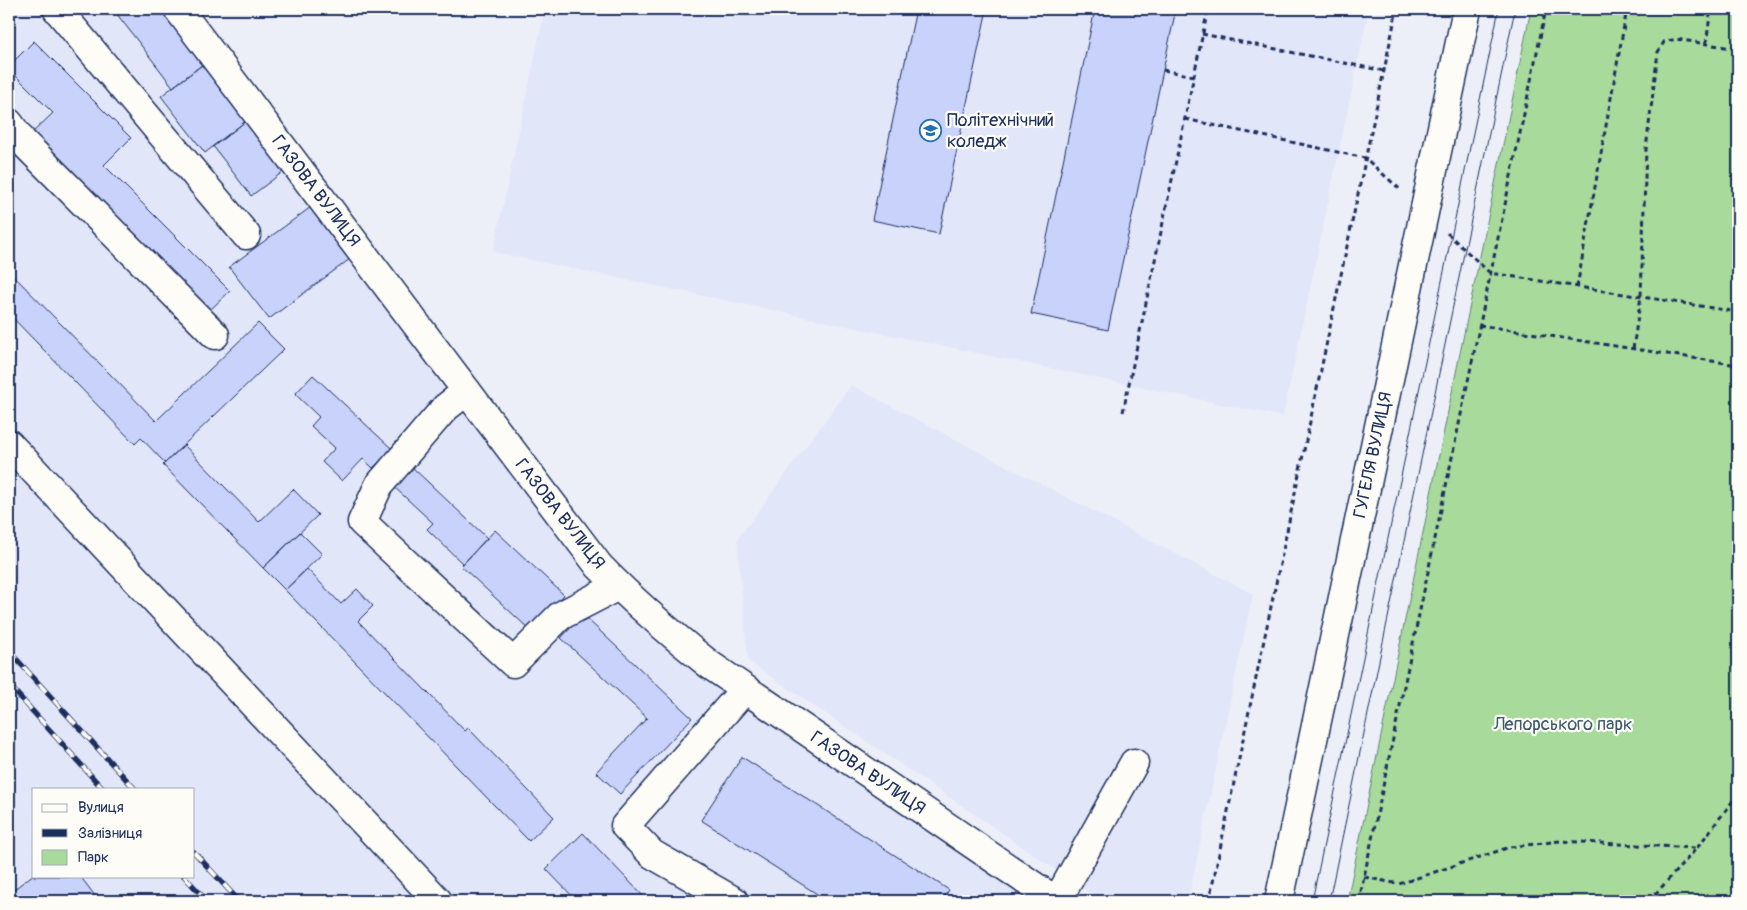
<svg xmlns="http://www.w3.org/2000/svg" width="1747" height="910" font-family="Pangolin,sans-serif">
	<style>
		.built { fill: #e2e6f9; fill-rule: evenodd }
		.green { fill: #a8da9b; stroke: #62847c }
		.building { fill: #c8d2fa; stroke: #1b2f5e }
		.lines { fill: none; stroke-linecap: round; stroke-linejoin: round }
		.minor-casing { stroke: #1b2f5e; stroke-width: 31 }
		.path { stroke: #1b2f5e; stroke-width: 3; stroke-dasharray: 5 4; stroke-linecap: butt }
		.minor { stroke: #fdfcf7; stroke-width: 28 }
		.tram { stroke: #1b2f5e; stroke-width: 1 }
		.rail-casing { stroke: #1b2f5e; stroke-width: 5.5 }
		.rail { stroke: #fdfcf7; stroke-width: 4; stroke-dasharray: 11; stroke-linecap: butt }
		.labels { text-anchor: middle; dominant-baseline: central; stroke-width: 4.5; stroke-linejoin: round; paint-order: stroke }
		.poi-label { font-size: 18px; fill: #1b2f5e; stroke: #fdfcf7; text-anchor: start }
		.street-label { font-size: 18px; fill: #1b2f5e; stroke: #fdfcf7 }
		.park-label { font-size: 18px; fill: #3e5a6d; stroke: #fdfcf7 }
	</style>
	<rect width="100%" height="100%" fill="#edeff8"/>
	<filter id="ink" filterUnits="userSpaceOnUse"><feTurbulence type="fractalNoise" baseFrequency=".02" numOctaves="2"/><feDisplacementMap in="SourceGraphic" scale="10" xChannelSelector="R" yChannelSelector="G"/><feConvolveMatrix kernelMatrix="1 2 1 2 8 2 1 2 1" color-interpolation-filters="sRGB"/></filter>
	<g filter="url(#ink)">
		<path class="built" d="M9,9H160L589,575L616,603L646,631L702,676L1034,901H9ZM34,789H194V876H34Z
			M545,9H1369L1283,417L493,252Z
			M851,385L1253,594L1188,901H1102L748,661L737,540Z"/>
		<path class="green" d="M1531,9H1738V901H1347Z"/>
		<path class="building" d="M113,9H160L202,65L173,87Z
			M916,9H987L939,234L872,220Z
			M1095,9H1176L1108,330L1031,314Z
			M34,41L131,138L104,165L230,291L209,311L32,133L53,113L9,69V66Z
			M202,65L246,121L205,153L161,96Z
			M246,121L284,171L251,196L213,146Z
			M311,207L350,259L269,319L229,267Z
			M9,271L156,421L258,323L284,349L165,463L141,438L135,444L9,314Z
			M313,375L392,449L373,468L363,459L342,481L322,462L335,448L311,426L319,417L295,394Z
			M184,445L259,522L293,489L318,515L263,568L163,465Z
			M411,466L487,538L463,564L427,529L433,523L392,485Z
			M495,530L564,595L530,630L461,566Z
			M300,532L322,554L285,590L263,568Z
			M307,569L341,604L357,589L373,606L358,621L465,731L468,728L554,817L529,841L285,590Z
			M583,615L692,718L620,794L596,772L647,718L561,638Z
			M742,757L949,890L942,901H828L701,820Z
			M583,833L648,901H577L546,869Z
			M34,874V876H80L96,897L90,901H9V893Z"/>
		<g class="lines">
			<defs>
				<path id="minor" d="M57,9L246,235
					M178,9L599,566C634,602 671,634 710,665L1056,901
					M9,123L22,141L215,335
					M467,391L445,408L379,485L362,522L513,663L560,616L618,586
					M9,444L438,901
					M734,901L652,854L625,826L745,689
					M1057,901L1134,763
					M1279,901L1467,9"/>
			</defs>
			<use href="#minor" class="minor-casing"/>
			<path class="path" d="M1202,34L1384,71
				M1706,44L1711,9
				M1163,70L1194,76
				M1185,119L1365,158L1402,191
				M1447,233L1490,273L1738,312
				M1577,287L1627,9
				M1479,325L1738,365
				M1633,349L1641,296L1646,149L1658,52L1664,42L1676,39L1738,49
				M1123,412L1208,9
				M1364,877L1399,884L1510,847L1560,841L1697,848
				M1209,901L1397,9
				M1359,901L1546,9
				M1649,901L1697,848L1738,794"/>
			<use href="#minor" class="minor"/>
			<path class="tram" d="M1312,901L1499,9
				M1329,901L1515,9"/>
			<defs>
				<path id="rail" d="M9,651L135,789
					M9,685L103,789
					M194,852L239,901
					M184,876L207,901"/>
			</defs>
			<use href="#rail" class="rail-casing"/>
			<use href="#rail" class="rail"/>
		</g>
	</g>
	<defs>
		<symbol id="university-ring" viewBox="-11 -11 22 22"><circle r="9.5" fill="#fdfcf7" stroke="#1f6fb2" stroke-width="1.5"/><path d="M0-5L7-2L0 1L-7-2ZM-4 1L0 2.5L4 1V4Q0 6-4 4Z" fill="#1f6fb2"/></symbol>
	</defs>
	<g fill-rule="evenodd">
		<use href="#university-ring" x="918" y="118" width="25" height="25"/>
	</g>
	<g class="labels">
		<g class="poi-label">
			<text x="947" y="120">Політехнічний<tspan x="947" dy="21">коледж</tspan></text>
		</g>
		<g class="street-label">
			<text transform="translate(316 191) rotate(53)">ГАЗОВА ВУЛИЦЯ</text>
			<text transform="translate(1373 455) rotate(-78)">ГУГЕЛЯ ВУЛИЦЯ</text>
			<text transform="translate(560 514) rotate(52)">ГАЗОВА ВУЛИЦЯ</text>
			<text transform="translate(868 773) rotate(34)">ГАЗОВА ВУЛИЦЯ</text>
		</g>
		<g class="park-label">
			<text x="1563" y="724">Лепорського парк</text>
		</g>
	</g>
	<rect width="1747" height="910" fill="none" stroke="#fdfcf7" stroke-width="30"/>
	<rect x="15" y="15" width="1717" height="880" fill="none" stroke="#1b2f5e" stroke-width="2" filter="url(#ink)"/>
	<rect x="32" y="788" width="162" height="90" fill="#fdfcf7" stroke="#a3aaba"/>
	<rect x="42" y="804" width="25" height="8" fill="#fdfcf7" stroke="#a3aaba"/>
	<text x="78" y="812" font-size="15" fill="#1b2f5e">Вулиця</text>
	<rect x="42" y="829" width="25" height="8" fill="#1b2f5e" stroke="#a3aaba"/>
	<text x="78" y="838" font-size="15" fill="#1b2f5e">Залізниця</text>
	<rect x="42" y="850" width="25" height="15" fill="#a8da9b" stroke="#a3aaba"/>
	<text x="78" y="862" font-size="15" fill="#1b2f5e">Парк</text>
</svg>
